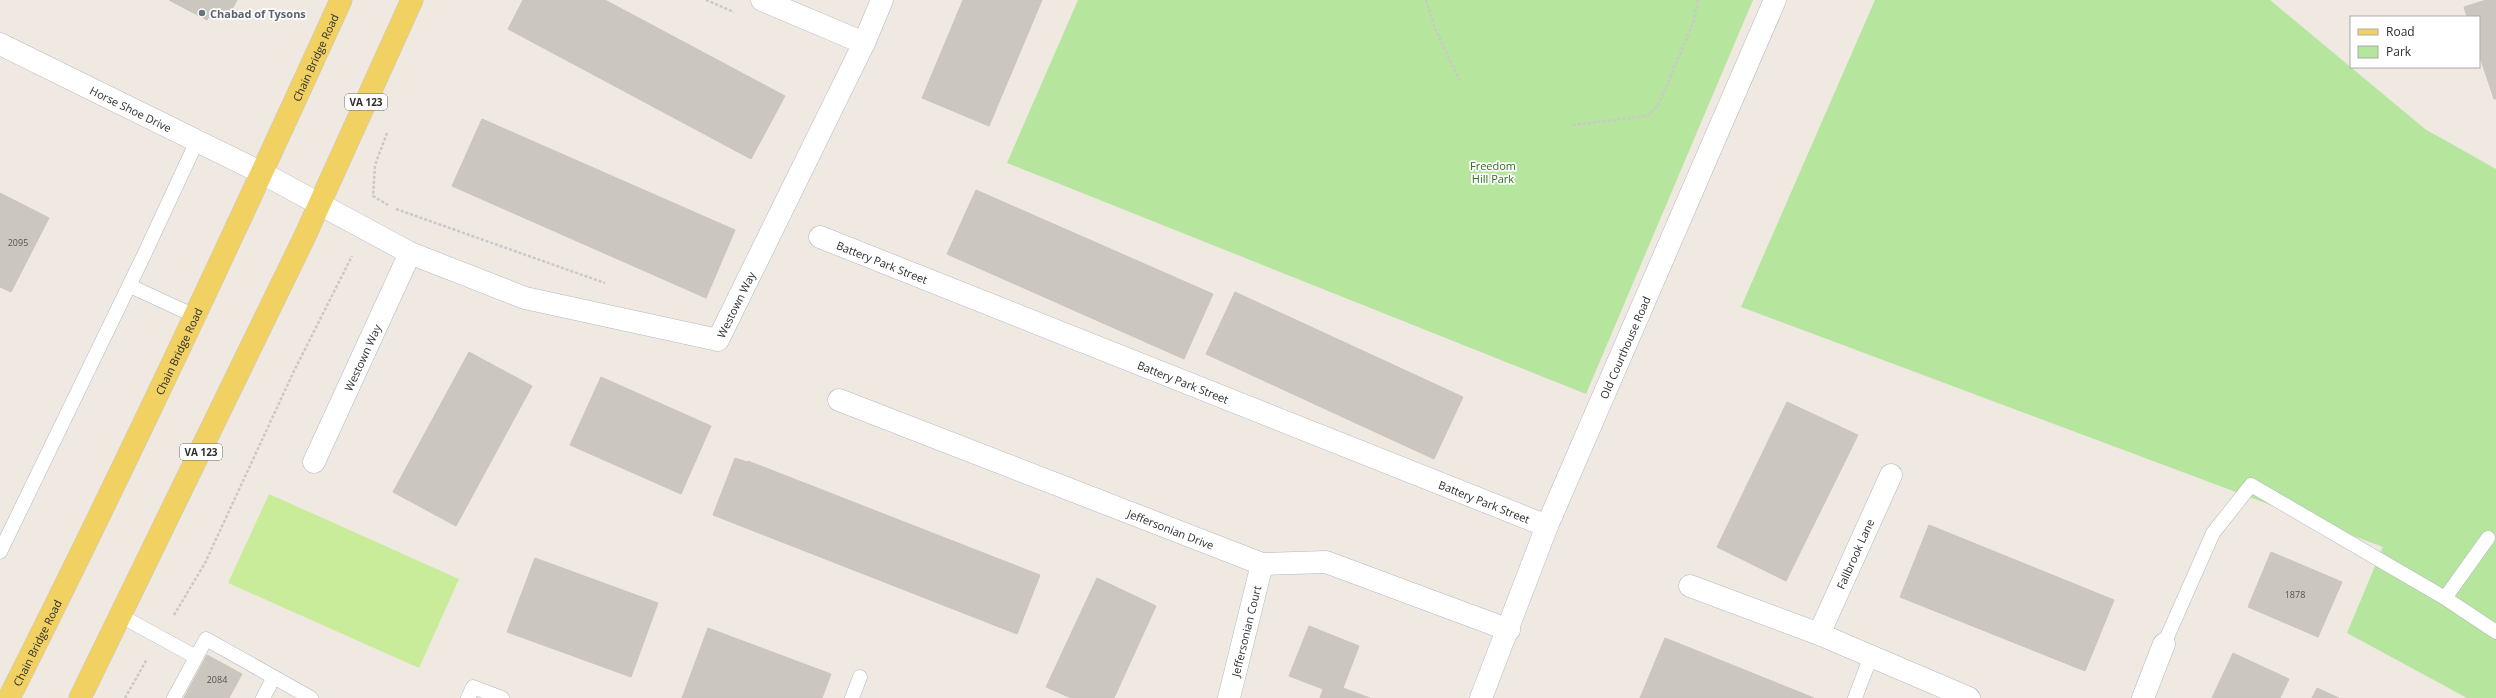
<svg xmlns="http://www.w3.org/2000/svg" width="2496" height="698" font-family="'Open Sans',sans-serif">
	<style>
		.green { fill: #b6e59e }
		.pitch { fill: #c9ec9a }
		.building { fill: #cbc7bf; stroke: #cbc5ba }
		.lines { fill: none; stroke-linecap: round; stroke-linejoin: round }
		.service-casing { stroke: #b4b7c1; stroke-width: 15 }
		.minor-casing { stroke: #b4b7c1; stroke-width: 23 }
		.tertiary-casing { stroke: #b4b7c1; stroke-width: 23 }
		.primary-casing { stroke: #c9c9c9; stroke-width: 23 }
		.path { stroke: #c9c9c9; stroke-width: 2.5; stroke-dasharray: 3 2; stroke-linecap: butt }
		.service { stroke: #fff; stroke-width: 14 }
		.minor { stroke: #fff; stroke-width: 22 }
		.tertiary { stroke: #fff; stroke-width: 22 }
		.primary { stroke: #f2d163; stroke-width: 22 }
		.worship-dot { fill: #6b7280; stroke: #fff; stroke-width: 1.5 }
		.labels { text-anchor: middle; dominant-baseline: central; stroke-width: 3.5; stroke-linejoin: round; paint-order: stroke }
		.number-label { font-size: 9px; fill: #555452 }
		.shield { fill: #fff; stroke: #6d6d6d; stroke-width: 1 }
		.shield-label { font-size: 10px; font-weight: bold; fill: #2e2e2e }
		.worship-label { font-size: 11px; font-weight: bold; fill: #5b616d; stroke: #fff; text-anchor: start }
		.street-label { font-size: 11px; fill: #2e2e2e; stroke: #fff }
		.park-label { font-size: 11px; fill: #2c6e1b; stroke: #fff }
	</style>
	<rect width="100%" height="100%" fill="#efe9e1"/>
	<path class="green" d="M1078,0H1753L1586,394L1007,163Z
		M1875,0H2270L2425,129L2496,169V698H2467L2347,633L2383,547L1741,307Z"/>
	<path class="pitch" d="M269,494L459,579L419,668L228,583Z"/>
	<path class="building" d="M169,0H237L228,17L213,9L207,20Z
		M523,0H605L785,96L751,159L508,29Z
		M963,0H1042L989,126L922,98Z
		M2486,0H2496V99H2494L2479,54V17H2467L2464,7Z
		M482,119L735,230L706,298L452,186Z
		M976,190L1213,294L1184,359L947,254Z
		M0,193L49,218L11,292L0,287Z
		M1235,292L1463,397L1434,459L1206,354Z
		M469,352L532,386L456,526L393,492Z
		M601,377L711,426L681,494L570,445Z
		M1787,402L1858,435L1786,581L1717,547Z
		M735,458L747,462L748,461L1040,575L1017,634L713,515Z
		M1929,525L2114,600L2085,671L1900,597Z
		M2271,552L2342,582L2318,637L2248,607Z
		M535,558L658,603L631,677L507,632Z
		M1097,578L1156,606L1114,698H1071L1046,687Z
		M1309,626L1359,646L1343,688L1370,698H1320L1323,689L1289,676Z
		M708,628L831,674L822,698H682Z
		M1665,638L1814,698H1640Z
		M2233,653L2289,679L2280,698H2212Z
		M207,655L242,674L229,698H184Z
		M2317,688L2339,698H2312Z"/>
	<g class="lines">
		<defs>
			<path id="service" d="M130,286L195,316
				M0,552L144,255L197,141
				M2445,598L2496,632
				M121,616L196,657
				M2164,644L2213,533L2251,485L2445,598L2488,538
				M174,698L206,639L311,698
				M263,698L274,677
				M468,698L473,687L502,698
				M852,698L860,677
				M1855,698L1871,656"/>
			<g id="minor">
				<path d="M762,0L864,43"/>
				<path id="s1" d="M0,44L262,173L410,253L525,298L718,340L864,43L882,0"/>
				<path id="s2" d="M820,237L1547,526"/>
				<path id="s3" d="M839,400L1262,564L1326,562L1509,630"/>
				<path id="s4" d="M314,462L410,253"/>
				<path d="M1891,475L1819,634L1969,698"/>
				<path d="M1690,586L1819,634"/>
				<path id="s5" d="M1229,698L1262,564"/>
				<path d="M2143,698L2164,644"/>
			</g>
			<g id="tertiary">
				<path id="s6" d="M1481,698L1547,526L1775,0"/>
			</g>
			<g id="primary">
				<path id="s7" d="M9,698C125,468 234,235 341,0"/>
				<path d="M80,698L305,236L412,0"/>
			</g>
		</defs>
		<use href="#service" class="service-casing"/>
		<use href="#minor" class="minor-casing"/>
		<use href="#tertiary" class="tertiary-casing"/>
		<use href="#primary" class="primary-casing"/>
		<path class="path" d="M706,0L734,12
			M1426,0L1435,28L1459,80
			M1573,125L1647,116L1658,106L1694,21L1698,0
			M387,133L375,165L373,196L388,205
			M396,209L605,283
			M174,615L205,563L293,373L352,256
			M125,698L147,659"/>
		<use href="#service" class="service"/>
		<use href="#minor" class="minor"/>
		<use href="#tertiary" class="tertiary"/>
		<use href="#primary" class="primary"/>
	</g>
	<circle class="worship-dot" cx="202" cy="13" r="4"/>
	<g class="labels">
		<g class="number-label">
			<text x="18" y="242">2095</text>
			<text x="2295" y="594">1878</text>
			<text x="217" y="679">2084</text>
		</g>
		<g class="shield">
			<rect x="345" y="94" width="42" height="16" rx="3"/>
			<rect x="180" y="444" width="42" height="16" rx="3"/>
		</g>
		<g class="shield-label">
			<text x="366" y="102">VA 123</text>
			<text x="201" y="452">VA 123</text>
		</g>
		<g class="worship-label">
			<text x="210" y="13">Chabad of Tysons</text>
		</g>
		<g class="street-label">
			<text stroke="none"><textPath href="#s7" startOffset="710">Chain Bridge Road</textPath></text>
			<text stroke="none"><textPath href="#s1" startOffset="146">Horse Shoe Drive</textPath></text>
			<text stroke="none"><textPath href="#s2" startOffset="67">Battery Park Street</textPath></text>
			<text stroke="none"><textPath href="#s1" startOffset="821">Westown Way</textPath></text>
			<text stroke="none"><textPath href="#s6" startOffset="379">Old Courthouse Road</textPath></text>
			<text stroke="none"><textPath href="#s7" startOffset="386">Chain Bridge Road</textPath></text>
			<text stroke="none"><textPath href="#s4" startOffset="115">Westown Way</textPath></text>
			<text stroke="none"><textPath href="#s2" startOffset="391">Battery Park Street</textPath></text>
			<text stroke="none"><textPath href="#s2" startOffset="715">Battery Park Street</textPath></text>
			<text stroke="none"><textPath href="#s3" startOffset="356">Jeffersonian Drive</textPath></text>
			<text transform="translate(1855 554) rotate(-66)">Fallbrook Lane</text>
			<text stroke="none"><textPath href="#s5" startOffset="69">Jeffersonian Court</textPath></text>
			<text stroke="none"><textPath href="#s7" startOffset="62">Chain Bridge Road</textPath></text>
		</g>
		<g class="park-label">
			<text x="1493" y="165">Freedom<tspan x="1493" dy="13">Hill Park</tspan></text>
		</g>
	</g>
	<rect x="2350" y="16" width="130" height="52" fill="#ffffff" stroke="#ababab"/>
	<rect x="2358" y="29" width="20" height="6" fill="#f2d163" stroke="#ababab"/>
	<text x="2386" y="36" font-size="12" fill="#2e2e2e">Road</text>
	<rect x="2358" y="46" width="20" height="12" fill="#b6e59e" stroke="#ababab"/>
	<text x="2386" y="56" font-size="12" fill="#2e2e2e">Park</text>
</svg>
